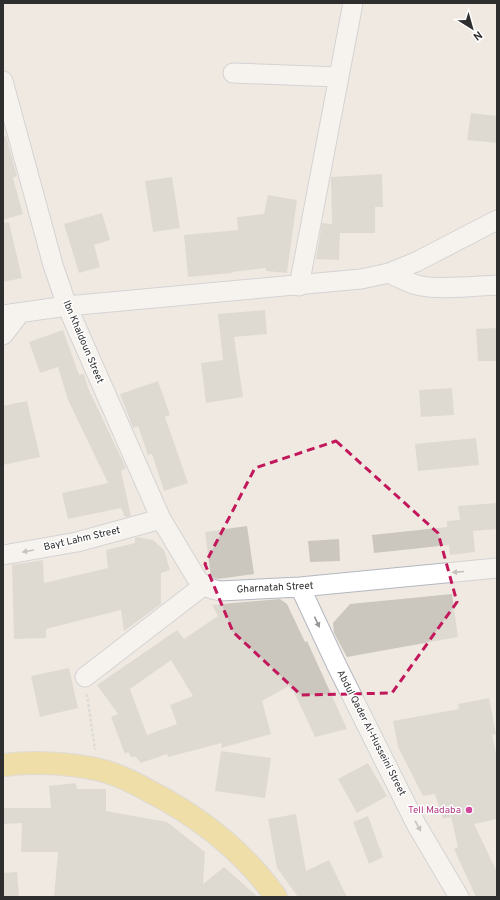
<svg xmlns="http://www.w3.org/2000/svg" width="500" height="900" font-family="Overpass,sans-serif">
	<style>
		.building { fill: #cbc7bf; fill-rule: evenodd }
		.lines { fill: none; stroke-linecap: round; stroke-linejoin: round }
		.minor-casing { stroke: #b4b7c1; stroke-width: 21 }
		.major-casing { stroke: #c9c9c9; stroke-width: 24 }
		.path { stroke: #c9c9c9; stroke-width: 2.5; stroke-dasharray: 3 2; stroke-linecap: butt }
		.minor { stroke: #fff; stroke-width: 19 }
		.major { stroke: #f2d163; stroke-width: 22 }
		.oneway { fill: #969696 }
		.marked { fill: none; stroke: #c2185b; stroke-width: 3; stroke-dasharray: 8 5; stroke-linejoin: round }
		.hotel-dot { fill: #d1479c; stroke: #fff; stroke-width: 1.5 }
		.labels { text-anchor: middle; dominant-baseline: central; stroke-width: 3; stroke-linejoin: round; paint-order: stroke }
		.street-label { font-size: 10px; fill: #2e2e2e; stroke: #fff }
		.hotel-label { font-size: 10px; fill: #b23c85; stroke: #fff; text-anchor: end }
	</style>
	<rect width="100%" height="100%" fill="#efe9e1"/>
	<path class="building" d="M471,113L497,116V143L467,140Z
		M3,136H6L17,176L13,178L23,214L3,220Z
		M382,174L383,207H375V233H340L339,260L316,259L322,223L332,224L331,177Z
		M172,177L180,228L153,232L145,181Z
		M268,195L297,200L287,273L266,271V268L232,272V273L188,277L184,235L238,230L237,217L264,214Z
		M102,213L110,240L94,245L100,267L79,273L64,224Z
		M9,222L22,278L3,282V223Z
		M265,310L267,334L234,337L243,397L206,403L201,363L223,360L218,314Z
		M497,328V361H478L476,329Z
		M63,330L79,375L84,374L88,388L126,468L121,471L131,516L125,517L121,508L68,519L62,493L108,483L68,400L58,367L40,373L29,342Z
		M158,381L170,415L165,417L188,483L164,491L152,454L148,455L138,426L133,428L120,394Z
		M452,388L454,415L421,417L419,390Z
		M27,401L40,457L3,465V406Z
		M476,438L479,465L418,471L415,444Z
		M497,503V529L473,531L475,552L450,555L449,545L374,553L372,535L447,527V521L460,520L458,506Z
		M247,526L254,574L218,579L211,577L205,532Z
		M137,537L153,540L164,550L170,570L161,573V604L124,631L121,610L46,629V638L14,639L12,565L43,560L44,583L108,568L106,550L135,543V538Z
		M339,539L340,561L310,562L308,541Z
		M452,594L458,637L347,657L334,633L333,623L350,604Z
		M280,599L287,604L305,642L307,641L347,729L315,737L293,690L291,691L289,686L262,701L271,734L221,748L222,743L168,757L167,754L141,763L135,756L132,758L128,752L125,754L111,717L118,714L97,685L177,630L184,639L218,616L212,605ZM171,660L193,696L170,705L177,724L147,735L130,689Z
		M69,668L78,708L40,717L31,676Z
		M489,698L496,734L492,735L497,757V819L474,824L497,872V897H476L454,849L458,847L451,817L443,819L435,794L423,796L398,747L393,721L459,709L458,704Z
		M221,751L271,758L265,798L215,791Z
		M368,763L387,796L357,813L338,779Z
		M76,783L77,789H106V811L167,822L205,852L203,884L224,867L258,897H54L58,852H21L22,823L3,824V808H51L49,786Z
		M296,814L306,871L329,860L347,897H298L277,868L268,819Z
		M368,816L383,857L369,864L353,822Z
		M17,872L19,897H3V873Z"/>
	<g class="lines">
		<defs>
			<path id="minor" d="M233,73L338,77
				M3,81L53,265L67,306L161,519L197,579C204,587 210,589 220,591L300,587L497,568
				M389,273C400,278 410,284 421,286C442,290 475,286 497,285
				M299,286L353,3
				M3,315L67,306L361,279L389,273L416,262L497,220
				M3,335L20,313
				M3,555L77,542L161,519
				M300,587L337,666L416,824L459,897
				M85,677L203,586"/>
			<path id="major" d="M3,765C34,761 66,763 96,769C115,773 133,782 149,791C198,816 244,852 276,897"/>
		</defs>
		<use href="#minor" class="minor-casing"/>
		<use href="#major" class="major-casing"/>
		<path class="path" d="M87,694L95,750"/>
		<use href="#minor" class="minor"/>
		<use href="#major" class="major"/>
	</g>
	<defs><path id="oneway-solid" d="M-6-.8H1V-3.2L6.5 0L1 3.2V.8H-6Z"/></defs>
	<g class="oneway">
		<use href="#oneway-solid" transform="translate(28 551) rotate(170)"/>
		<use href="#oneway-solid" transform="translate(458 572) rotate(175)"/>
		<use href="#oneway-solid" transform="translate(317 622) rotate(65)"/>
		<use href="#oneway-solid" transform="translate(418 826) rotate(61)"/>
	</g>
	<path d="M0 0H500V900H0ZM336,441L438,533L457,602L392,693L301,695L233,632L205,564L255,468Z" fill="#efe9e1" fill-opacity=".55" fill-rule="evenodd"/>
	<path class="marked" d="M336,441L438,533L457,602L392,693L301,695L233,632L205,564L255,468Z"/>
	<circle class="hotel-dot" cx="469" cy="810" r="4"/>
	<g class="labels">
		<g class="street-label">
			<text transform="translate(83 342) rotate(67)">Ibn Khaldoun Street</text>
			<text transform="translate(82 539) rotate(-13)">Bayt Lahm Street</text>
			<text transform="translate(275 588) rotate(-3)">Gharnatah Street</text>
			<text transform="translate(371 733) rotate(63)">Abdul Qader Al-Husseini Street</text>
		</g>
		<g class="hotel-label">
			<text x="461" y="810">Tell Madaba</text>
		</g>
	</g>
	<rect width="500" height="900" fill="none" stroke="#2e2e2e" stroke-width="8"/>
	<g transform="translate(472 28) rotate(143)" stroke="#ffffff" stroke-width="3" paint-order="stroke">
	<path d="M0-3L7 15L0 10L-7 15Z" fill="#2e2e2e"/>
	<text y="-6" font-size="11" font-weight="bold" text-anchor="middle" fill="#2e2e2e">N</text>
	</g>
</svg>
